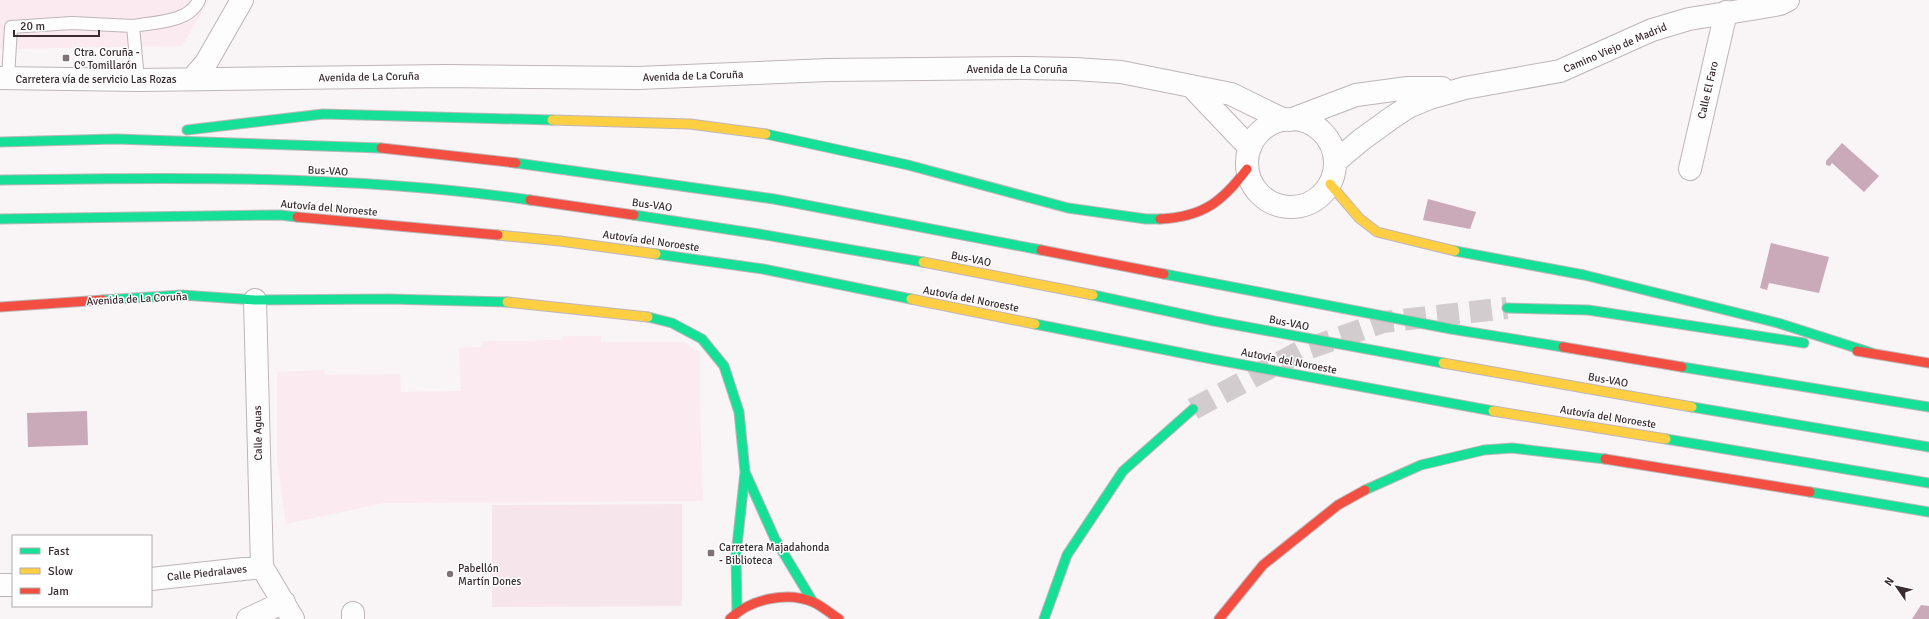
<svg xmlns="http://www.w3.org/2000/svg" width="1929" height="619" font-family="Signika,sans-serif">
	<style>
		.built { fill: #fbeaf0 }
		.green { fill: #f7e5ec }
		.water { fill: #caaab8 }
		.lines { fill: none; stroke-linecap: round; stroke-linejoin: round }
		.highway-tunnel { stroke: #d3cccf; stroke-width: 22; stroke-dasharray: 22 11; stroke-linecap: butt }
		.lane-casing { stroke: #beb5b8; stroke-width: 14 }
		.street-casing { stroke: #beb5b8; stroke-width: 24 }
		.fast-casing { stroke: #beb5b8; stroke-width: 11 }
		.slow-casing { stroke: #beb5b8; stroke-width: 11 }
		.jam-casing { stroke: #beb5b8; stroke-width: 11 }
		.lane { stroke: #fefdfe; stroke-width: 12 }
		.street { stroke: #fefdfe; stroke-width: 22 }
		.fast { stroke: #16e098; stroke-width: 9 }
		.slow { stroke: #ffcf43; stroke-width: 9 }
		.jam { stroke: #f24e42; stroke-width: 9 }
		.poi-dot { fill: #7d7277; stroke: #fff; stroke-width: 1.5 }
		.labels { text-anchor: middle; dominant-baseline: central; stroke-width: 3; stroke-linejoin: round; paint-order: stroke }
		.street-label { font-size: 11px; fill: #3a2c32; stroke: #fff }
		.poi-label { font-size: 11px; fill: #3a2c32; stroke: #fff; text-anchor: start }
	</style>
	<rect width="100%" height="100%" fill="#f9f4f6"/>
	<path class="built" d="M0,0H209L182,46L0,49Z
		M563,336H601V342H683L700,353V403L703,501L383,503L286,524L277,459V372L324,370L325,375L400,374L401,392L461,391L459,348L482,347L483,341L562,340Z"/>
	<path class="green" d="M682,504V606L492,607V505Z"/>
	<path class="water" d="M1842,143L1879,176L1864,192L1832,163L1830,166L1826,165V161Z
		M1428,199L1476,212L1470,229L1423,220Z
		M1771,243L1829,257L1819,293L1769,283L1767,290L1760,288Z
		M87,411L88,445L28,447L27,413Z
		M1921,605L1929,606V619H1912Z"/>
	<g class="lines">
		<path class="highway-tunnel" d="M1193,409L1301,351L1383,322L1507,308"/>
		<defs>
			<path id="lane" d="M133,26C154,22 189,23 199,0
				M8,78L11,27L72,23L133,26L138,80"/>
			<path id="street" d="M0,78L138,80L445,76L638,78L828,70L1026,68L1075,69L1121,72L1231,94L1284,120
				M192,79L206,63L242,0
				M1192,87L1250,148
				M1247 163a44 44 0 1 1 88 0a44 44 0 1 1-88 0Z
				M1290,120L1356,95L1408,88H1442
				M1335,162L1361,140L1390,119L1408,107L1430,98L1465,88L1560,71L1652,30L1689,19L1752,9L1780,4L1788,0
				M1690,169L1726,12
				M255,300L262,567L293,619
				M151,579L262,567
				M0,585H13
				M353,613V619
				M248,619L284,602"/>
			<path id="fast" d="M187,130L323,114L552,120
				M766,134L908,165L1068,208L1146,219H1160
				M0,142L116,139L381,148
				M516,163L774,199L1041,250
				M0,180C176,177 355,175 530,200
				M634,215L759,234L923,262
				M0,219L280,215L297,217
				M1455,251L1584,275L1778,323L1872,353
				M656,254L763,269L911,299
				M1164,274L1451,329L1563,347
				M1093,295L1214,321L1443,363
				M103,300L182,295L255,300L388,299L507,302
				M1507,308L1588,310L1804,343
				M648,317L672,323L702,339L724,366L739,412L745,472L736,555L737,612
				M1035,324L1212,359L1493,411
				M1682,367L1929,407
				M1692,407L1929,447
				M1666,439L1929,483
				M745,472L775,539L813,602
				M1365,490L1421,465L1484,450L1512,448L1605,459
				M1810,492L1929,512
				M1044,619L1067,555L1123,471L1193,409"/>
			<path id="slow" d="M552,120L690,124L766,134
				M1330,184L1359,218L1377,232L1455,251
				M498,235L560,241L656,254
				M923,262L1093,295
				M911,299L1035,324
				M507,302L648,317
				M1443,363L1692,407
				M1493,411L1666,439"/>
			<path id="jam" d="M381,148L516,163
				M530,200L634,215
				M297,217L498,235
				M1160,219C1203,217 1222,202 1247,169
				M1041,250L1164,274
				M0,307L103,300
				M1563,347L1682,367
				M1857,351L1929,363
				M1605,459L1810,492
				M730,619C750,599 787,591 813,602C822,606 831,614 839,619
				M1219,619L1263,565L1338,505L1365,490"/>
		</defs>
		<use href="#lane" class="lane-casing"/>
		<use href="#street" class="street-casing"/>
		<use href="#fast" class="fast-casing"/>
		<use href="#slow" class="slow-casing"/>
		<use href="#jam" class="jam-casing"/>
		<use href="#lane" class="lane"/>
		<use href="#street" class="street"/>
		<use href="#fast" class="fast"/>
		<use href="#slow" class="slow"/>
		<use href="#jam" class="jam"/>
	</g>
	<g class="poi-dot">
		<rect x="62" y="54" width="8" height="8" rx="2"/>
		<rect x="707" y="549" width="8" height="8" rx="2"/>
		<circle cx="450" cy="574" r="4"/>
	</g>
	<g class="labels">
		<g class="street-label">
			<text transform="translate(1615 48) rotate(-23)">Camino Viejo de Madrid</text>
			<text x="1017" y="69">Avenida de La Coruña</text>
			<text transform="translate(693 76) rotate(-2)">Avenida de La Coruña</text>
			<text transform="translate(369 77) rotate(-1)">Avenida de La Coruña</text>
			<text x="96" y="79">Carretera vía de servicio Las Rozas</text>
			<text transform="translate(1708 90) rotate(-77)">Calle El Faro</text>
			<text transform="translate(328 171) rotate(3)">Bus-VAO</text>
			<text transform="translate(652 205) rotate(8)">Bus-VAO</text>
			<text transform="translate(329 208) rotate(5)">Autovía del Noroeste</text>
			<text transform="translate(651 241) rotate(8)">Autovía del Noroeste</text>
			<text transform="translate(971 259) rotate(11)">Bus-VAO</text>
			<text transform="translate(137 299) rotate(-3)">Avenida de La Coruña</text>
			<text transform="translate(971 299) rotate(11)">Autovía del Noroeste</text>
			<text transform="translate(1289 323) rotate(11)">Bus-VAO</text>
			<text transform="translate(1289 361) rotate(11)">Autovía del Noroeste</text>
			<text transform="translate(1608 380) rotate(10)">Bus-VAO</text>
			<text transform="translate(1608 417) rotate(9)">Autovía del Noroeste</text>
			<text transform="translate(258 433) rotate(-91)">Calle Aguas</text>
			<text transform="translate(207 573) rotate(-6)">Calle Piedralaves</text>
		</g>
		<g class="poi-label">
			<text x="74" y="52">Ctra. Coruña -<tspan x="74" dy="13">Cº Tomillarón</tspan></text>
			<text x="719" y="547">Carretera Majadahonda<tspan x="719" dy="13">- Biblioteca</tspan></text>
			<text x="458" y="568">Pabellón<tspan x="458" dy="13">Martín Dones</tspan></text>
		</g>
	</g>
	<rect x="12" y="535" width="140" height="72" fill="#ffffff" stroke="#b0abad"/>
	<rect x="20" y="548" width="20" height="6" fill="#16e098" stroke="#b0abad"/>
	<text x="48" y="555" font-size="12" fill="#3a2c32">Fast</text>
	<rect x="20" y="568" width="20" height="6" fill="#ffcf43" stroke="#b0abad"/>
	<text x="48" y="575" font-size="12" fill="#3a2c32">Slow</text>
	<rect x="20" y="588" width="20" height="6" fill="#f24e42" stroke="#b0abad"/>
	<text x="48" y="595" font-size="12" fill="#3a2c32">Jam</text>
	<g transform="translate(1897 587) rotate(304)" stroke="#ffffff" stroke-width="3" paint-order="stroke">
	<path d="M0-3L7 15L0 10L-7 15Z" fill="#3a2c32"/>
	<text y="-6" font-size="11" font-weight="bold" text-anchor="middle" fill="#3a2c32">N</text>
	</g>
	<path d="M14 30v6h85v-6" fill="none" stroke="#3a2c32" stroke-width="2"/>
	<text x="20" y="30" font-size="12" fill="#3a2c32" stroke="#ffffff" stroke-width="3" paint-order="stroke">20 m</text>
</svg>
